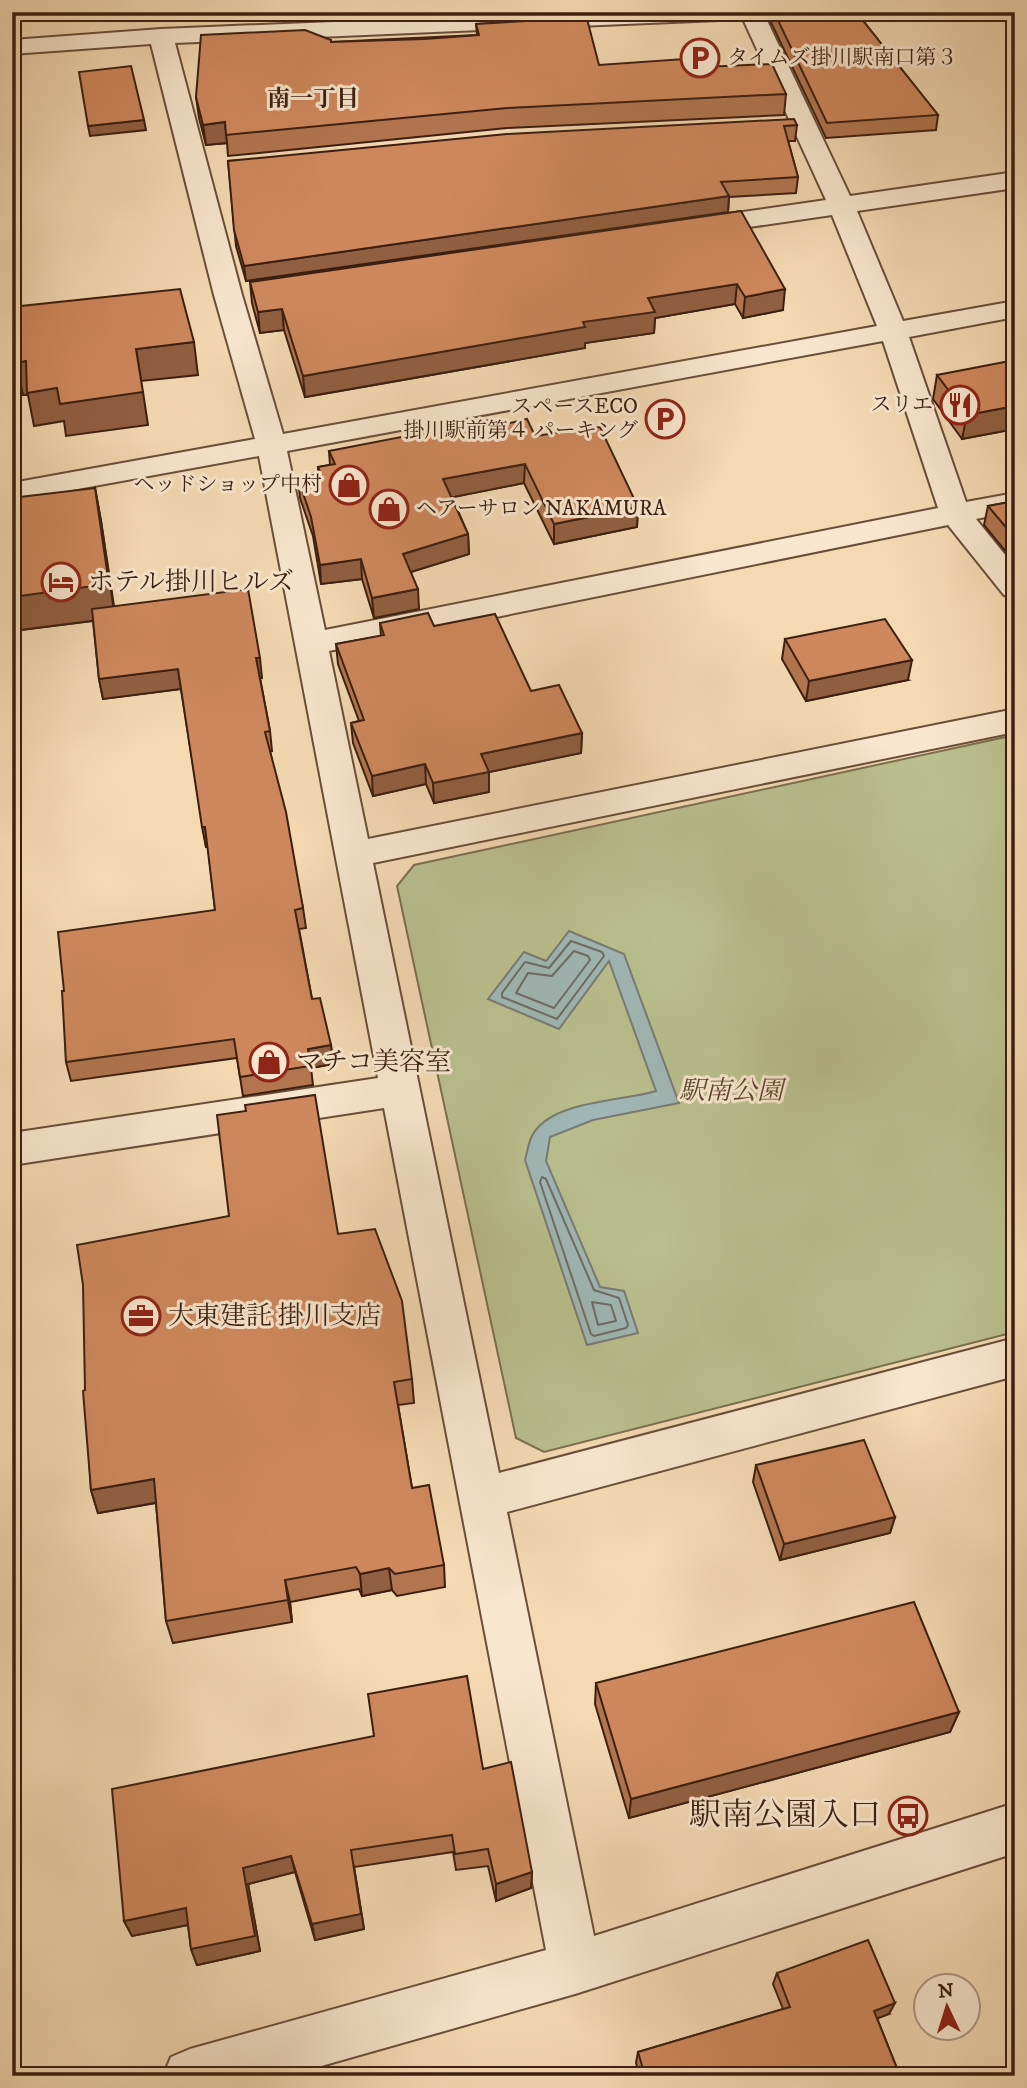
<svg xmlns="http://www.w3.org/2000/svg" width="1027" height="2088" font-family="'IM FELL DW Pica','Noto Serif JP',serif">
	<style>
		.green { fill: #babf8e; stroke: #7b6f4f; stroke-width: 2 }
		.water { fill: #a0b8b7; stroke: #787b74; stroke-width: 2 }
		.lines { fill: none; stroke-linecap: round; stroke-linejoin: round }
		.shore { stroke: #6e6c64; stroke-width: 2 }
		.minor-casing { stroke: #6a4e39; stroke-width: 4 }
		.minor { fill: #f8e6ce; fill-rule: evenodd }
		.wall { fill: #b27550; stroke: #3c1f10; stroke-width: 2 }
		.shaded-wall { fill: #915f41; stroke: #3c1f10; stroke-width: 2 }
		.building { fill: #cf885d; stroke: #3c1f10; stroke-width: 2 }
		.labels { text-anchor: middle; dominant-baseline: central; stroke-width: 6; stroke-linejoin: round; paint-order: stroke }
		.far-poi-label { font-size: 21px; fill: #3c1f10; stroke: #f8e6ce; text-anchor: end }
		.far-neighbourhood-label { font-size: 23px; font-weight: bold; fill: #3c1f10; stroke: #f8e6ce }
		.poi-label { font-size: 26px; fill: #3c1f10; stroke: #f8e6ce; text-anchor: start }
		.park-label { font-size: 26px; font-style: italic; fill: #5c4730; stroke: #f8e6ce }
		.near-poi-label { font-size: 32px; fill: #3c1f10; stroke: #f8e6ce; text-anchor: end }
	</style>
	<rect width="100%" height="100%" fill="#f4d9b3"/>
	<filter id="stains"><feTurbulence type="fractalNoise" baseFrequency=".00286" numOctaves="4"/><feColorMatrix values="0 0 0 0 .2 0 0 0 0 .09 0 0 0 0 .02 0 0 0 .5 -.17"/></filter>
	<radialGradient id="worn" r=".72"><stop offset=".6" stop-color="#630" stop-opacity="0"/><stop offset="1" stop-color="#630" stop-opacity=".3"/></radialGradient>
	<path class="green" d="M1015,735V1332L544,1452L516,1438L397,886L414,865Z"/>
	<path class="water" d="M569,931L624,954L679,1103L593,1120L550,1137L546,1161L600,1287L624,1291L638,1333L587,1345L525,1160C527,1153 528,1145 531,1138C548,1100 621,1102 656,1091L609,961L559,1029L488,999L524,952L546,961Z"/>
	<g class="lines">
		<path class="shore" d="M571,941L602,952L604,956L557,1019L502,997V993L525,962L549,968Z
			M574,951L588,956L590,960L554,1008L516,993L528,973L552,976Z
			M542,1177L546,1179L594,1290L619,1298L628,1325L626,1328L594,1336L591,1334L540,1182Z
			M592,1302L611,1305L616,1321L598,1325Z"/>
		<defs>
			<path id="minor" d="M577,12H763L850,196L1015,172V188L857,211L903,321L1015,301V317L909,337L966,502L1015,493V511L976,519L1015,567V598L1004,595L948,525L329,651L368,839L1015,709V732L373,863L499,1473L1015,1338V1376L507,1512L594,1936L1015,1803V1853L575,1994L286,2076H163L171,2057L190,2049L546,1950L384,1108L12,1165V1133L378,1078L259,456L12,501V483L255,439L214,295L151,44L12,54V40L161,29ZM743,19L826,200L694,219L685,221L681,227L685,233L694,235L832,215L877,326L283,434L242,295L175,43ZM883,341L938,508L325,630L287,451Z"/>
		</defs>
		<use href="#minor" class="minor-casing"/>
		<use href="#minor" class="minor"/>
	</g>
	<path class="wall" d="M766,12H856L938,115L936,130L826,138Z
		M544,17L599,65L703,67L786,94L784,115L507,128L228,156L227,143L206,145L199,118L196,97L331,42L477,35L476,24L544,20Z
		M797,125L795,141H788L798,177L796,193L729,197L728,212L246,281L236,246L228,161Z
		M741,211L783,310L743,318L735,304L655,318L654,333L585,343V348L305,397L284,330L260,333L252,303L250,282Z
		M937,375L1015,429L962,439L933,399Z
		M493,427L535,436L638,507L637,527L554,544L524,483L452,497L468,534L469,554L411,572L419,609L374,618L362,579L321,584L313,536L300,498L298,478L318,475V467L330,465L329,451Z
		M95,488L101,521L114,606L262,678H260L270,731L272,751H270L303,908L306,928L299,929L312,999L331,1045L333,1064L311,1068L313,1085L243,1096L237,1058L71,1081L66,1062L64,991L215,910L208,847H206L181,689L103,699L99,679L93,621L12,631V513Z
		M1015,501V563L984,525L988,506Z
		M380,623L434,626L531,691L582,733L581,753L489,772V792L434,803L426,784L373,796L353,743L351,723L359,721L338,664L336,644L381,636Z
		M785,639L908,680L806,701L782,659Z
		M338,1234L412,1379L414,1403L398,1405L412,1488L444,1565L445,1587L397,1596L392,1590L362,1596L359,1589L290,1602L292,1622L173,1643L166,1621L156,1503L98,1513L91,1490L85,1390Z
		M756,1465L895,1517L890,1533L780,1560L753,1482Z
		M596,1683L959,1712L950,1732L629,1818L595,1704Z
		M483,1769L532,1872L531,1888L496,1901L488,1866L456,1870L453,1852L354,1867L364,1929L315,1940L295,1872L248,1884L260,1951L197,1965L191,1949L188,1925L132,1936L124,1921Z
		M777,1973L889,2014L877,2018L900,2076H640L636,2063L638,2052L783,2009L773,1984Z"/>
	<path class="shaded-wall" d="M144,120L146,130L90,136L88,126Z
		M225,122L227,143L206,145L203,125Z
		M729,196L728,212L246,281L244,266Z
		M737,284L735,304L655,318L654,333L585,343V348L305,397L303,376L583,322L648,298Z
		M785,289L783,310L743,318L745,297Z
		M282,309L284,330L260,333L258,312Z
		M194,342L198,375L141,381L136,349Z
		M26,361L57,388L143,392L148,425L66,436L64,421L34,426L28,395H23L16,363Z
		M1015,406V429L962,439L967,415Z
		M525,464L524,483L444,499L443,479Z
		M95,488L101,521L115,618L12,631V597Z
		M638,507L637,527L554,544V524Z
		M468,534L469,554L404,574L403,554Z
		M361,559L362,579L321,584L320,565Z
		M418,589L419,609L374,618L372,598Z
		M256,658H260L262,678H259Z
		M912,660L908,680L806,701L809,681Z
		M178,669L181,689L103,699L99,679Z
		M582,733L581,753L489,772V792L434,803L433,783L481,754Z
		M425,764L426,784L373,796L372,776Z
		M202,827H205L209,847H206Z
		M331,1045L333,1064L311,1068L308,1049Z
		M154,1479L160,1502L98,1513L91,1490Z
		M895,1517L890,1533L780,1560L784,1544Z
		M389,1568L392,1590L362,1596L360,1574Z
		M285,1580L290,1602L292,1622L288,1600Z
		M959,1712L950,1732L629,1818L631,1799Z
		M291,1856L295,1872L248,1884L260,1951L197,1965L191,1949L243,1868Z
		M354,1867L364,1929L315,1940L312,1924Z
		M532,1872L531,1888L496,1901V1884Z
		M186,1908L193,1924L132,1936L124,1921Z
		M895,2003L889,2014L868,2022L874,2011Z"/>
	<path class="building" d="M774,12H856L938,115L827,123Z
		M586,15L599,65L699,58L703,67L772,64L786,94L507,108L226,135L225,122L203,125L196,97L201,35L305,30L331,40V42L424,39L479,35L476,24L544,20V17Z
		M131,66L144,120L88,126L79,72Z
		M794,119L797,125L784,126L798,177L721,182L729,196L244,266L234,230L228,161L507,134Z
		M741,211L785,289L745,297L737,284L648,298L655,312L583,322L585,327L303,376L282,309L258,312L250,282Z
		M180,289L194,342L136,349L143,392L60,404L57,388L27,393L26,361L16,363L12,322V307Z
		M1015,360V406L967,415L937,375Z
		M527,419L535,436L600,427L638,507L554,524L525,464L443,479L468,534L403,554L418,589L372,598L361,559L320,565L311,517L298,478L321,474L318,467L335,464L329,451L489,420L493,427Z
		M95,488L109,584L12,597V513L13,512L12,498Z
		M1015,501V538L988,506Z
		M248,589L260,658H256L270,731L265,732L286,812L303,908L295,910L312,999L320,998L331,1045L308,1049L310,1066L240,1077L234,1039L66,1062L62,991H64L58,932L215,910L205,827H202L178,669L99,679L92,609Z
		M428,613L434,626L495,614L531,691L559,685L582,733L481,754L489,772L433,783L425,764L372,776L351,723L364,720L336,644L384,635L380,623Z
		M885,619L912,660L809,681L785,639Z
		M315,1095L338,1234L375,1229L402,1301L412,1379L394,1382L412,1488L429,1485L444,1565L395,1574L389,1568L360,1574L356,1567L285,1580L288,1600L166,1621L154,1479L91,1490L83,1391L85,1390L83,1285L77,1245L229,1216L217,1115L246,1111L245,1105Z
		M864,1440L895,1517L784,1544L756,1465Z
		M914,1602L959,1712L631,1799L596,1683Z
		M467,1676L483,1769L511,1762L532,1872L496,1884L488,1849L455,1854L452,1835L351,1850L361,1914L312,1924L291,1856L243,1868L255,1936L191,1949L186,1908L124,1921L112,1789L374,1736L368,1694Z
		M868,1940L895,2003L874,2011L900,2076H645L638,2052L790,2007L777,1973Z"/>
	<defs>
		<symbol id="parking-ring" viewBox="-11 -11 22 22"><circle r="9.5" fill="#f8e6ce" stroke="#8f2418" stroke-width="1.5"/><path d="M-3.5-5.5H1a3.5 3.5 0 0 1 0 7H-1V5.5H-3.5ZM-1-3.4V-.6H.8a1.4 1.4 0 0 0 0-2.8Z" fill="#8f2418"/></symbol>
		<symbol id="restaurant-ring" viewBox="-11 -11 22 22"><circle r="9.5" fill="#f8e6ce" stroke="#8f2418" stroke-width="1.5"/><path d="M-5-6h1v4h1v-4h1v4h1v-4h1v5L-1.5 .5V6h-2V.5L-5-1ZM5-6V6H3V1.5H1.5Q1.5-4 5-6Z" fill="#8f2418"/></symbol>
		<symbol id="shop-ring" viewBox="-11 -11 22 22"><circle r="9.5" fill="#f8e6ce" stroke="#8f2418" stroke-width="1.5"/><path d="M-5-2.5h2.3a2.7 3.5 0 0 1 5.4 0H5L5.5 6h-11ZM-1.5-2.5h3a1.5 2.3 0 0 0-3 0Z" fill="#8f2418"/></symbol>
		<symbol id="hotel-ring" viewBox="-11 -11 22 22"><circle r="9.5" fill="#f8e6ce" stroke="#8f2418" stroke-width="1.5"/><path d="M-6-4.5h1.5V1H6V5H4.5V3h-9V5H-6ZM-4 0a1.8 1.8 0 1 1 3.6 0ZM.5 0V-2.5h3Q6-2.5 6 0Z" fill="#8f2418"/></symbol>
		<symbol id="office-ring" viewBox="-11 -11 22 22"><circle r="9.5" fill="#f8e6ce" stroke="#8f2418" stroke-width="1.5"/><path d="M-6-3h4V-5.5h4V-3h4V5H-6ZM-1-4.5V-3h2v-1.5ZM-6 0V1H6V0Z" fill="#8f2418"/></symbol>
		<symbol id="bus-ring" viewBox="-11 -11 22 22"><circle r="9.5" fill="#f8e6ce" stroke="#8f2418" stroke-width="1.5"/><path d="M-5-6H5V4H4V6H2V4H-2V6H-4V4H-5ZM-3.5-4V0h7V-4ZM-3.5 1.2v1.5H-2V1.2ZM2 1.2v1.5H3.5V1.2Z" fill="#8f2418"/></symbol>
	</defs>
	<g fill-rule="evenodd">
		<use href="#parking-ring" x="678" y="36" width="44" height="44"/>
		<use href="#restaurant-ring" x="938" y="383" width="44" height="44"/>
		<use href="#parking-ring" x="643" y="397" width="44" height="44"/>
		<use href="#shop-ring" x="327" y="463" width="44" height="44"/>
		<use href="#shop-ring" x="367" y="487" width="44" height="44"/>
		<use href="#hotel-ring" x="39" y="560" width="44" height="44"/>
		<use href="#shop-ring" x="247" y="1040" width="44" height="44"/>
		<use href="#office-ring" x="119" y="1294" width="44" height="44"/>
		<use href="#bus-ring" x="886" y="1794" width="44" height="44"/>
	</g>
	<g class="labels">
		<g class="far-poi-label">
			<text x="727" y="58" text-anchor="start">タイムズ掛川駅南口第３</text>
			<text x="933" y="405">スリエ</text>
			<text x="638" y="407">スペースECO<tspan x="638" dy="24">掛川駅前第４ パーキング</tspan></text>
			<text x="322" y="485">ヘッドショップ中村</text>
			<text x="416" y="509" text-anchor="start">ヘアーサロン NAKAMURA</text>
		</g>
		<g class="far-neighbourhood-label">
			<text x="313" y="99">南一丁目</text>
		</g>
		<g class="poi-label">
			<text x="88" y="582">ホテル掛川ヒルズ</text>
			<text x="296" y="1062">マチコ美容室</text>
			<text x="168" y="1316">大東建託 掛川支店</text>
		</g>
		<g class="park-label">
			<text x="731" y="1091">駅南公園</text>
		</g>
		<g class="near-poi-label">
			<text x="881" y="1816">駅南公園入口</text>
		</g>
	</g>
	<rect width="1027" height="2088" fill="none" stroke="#f4d9b3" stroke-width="42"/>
	<rect x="14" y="14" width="999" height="2060" fill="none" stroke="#3c1f10" stroke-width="3.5"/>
	<rect x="21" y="21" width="985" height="2046" fill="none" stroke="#3c1f10" stroke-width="2"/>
	<g transform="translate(947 2007) rotate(356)"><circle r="33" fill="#f8e6ce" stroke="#ad9682" stroke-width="2"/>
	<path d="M0-5L12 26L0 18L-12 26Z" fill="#8f2418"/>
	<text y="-10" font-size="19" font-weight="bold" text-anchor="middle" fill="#3c1f10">N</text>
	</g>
	<rect width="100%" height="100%" filter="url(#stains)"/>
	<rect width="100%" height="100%" fill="url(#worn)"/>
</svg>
